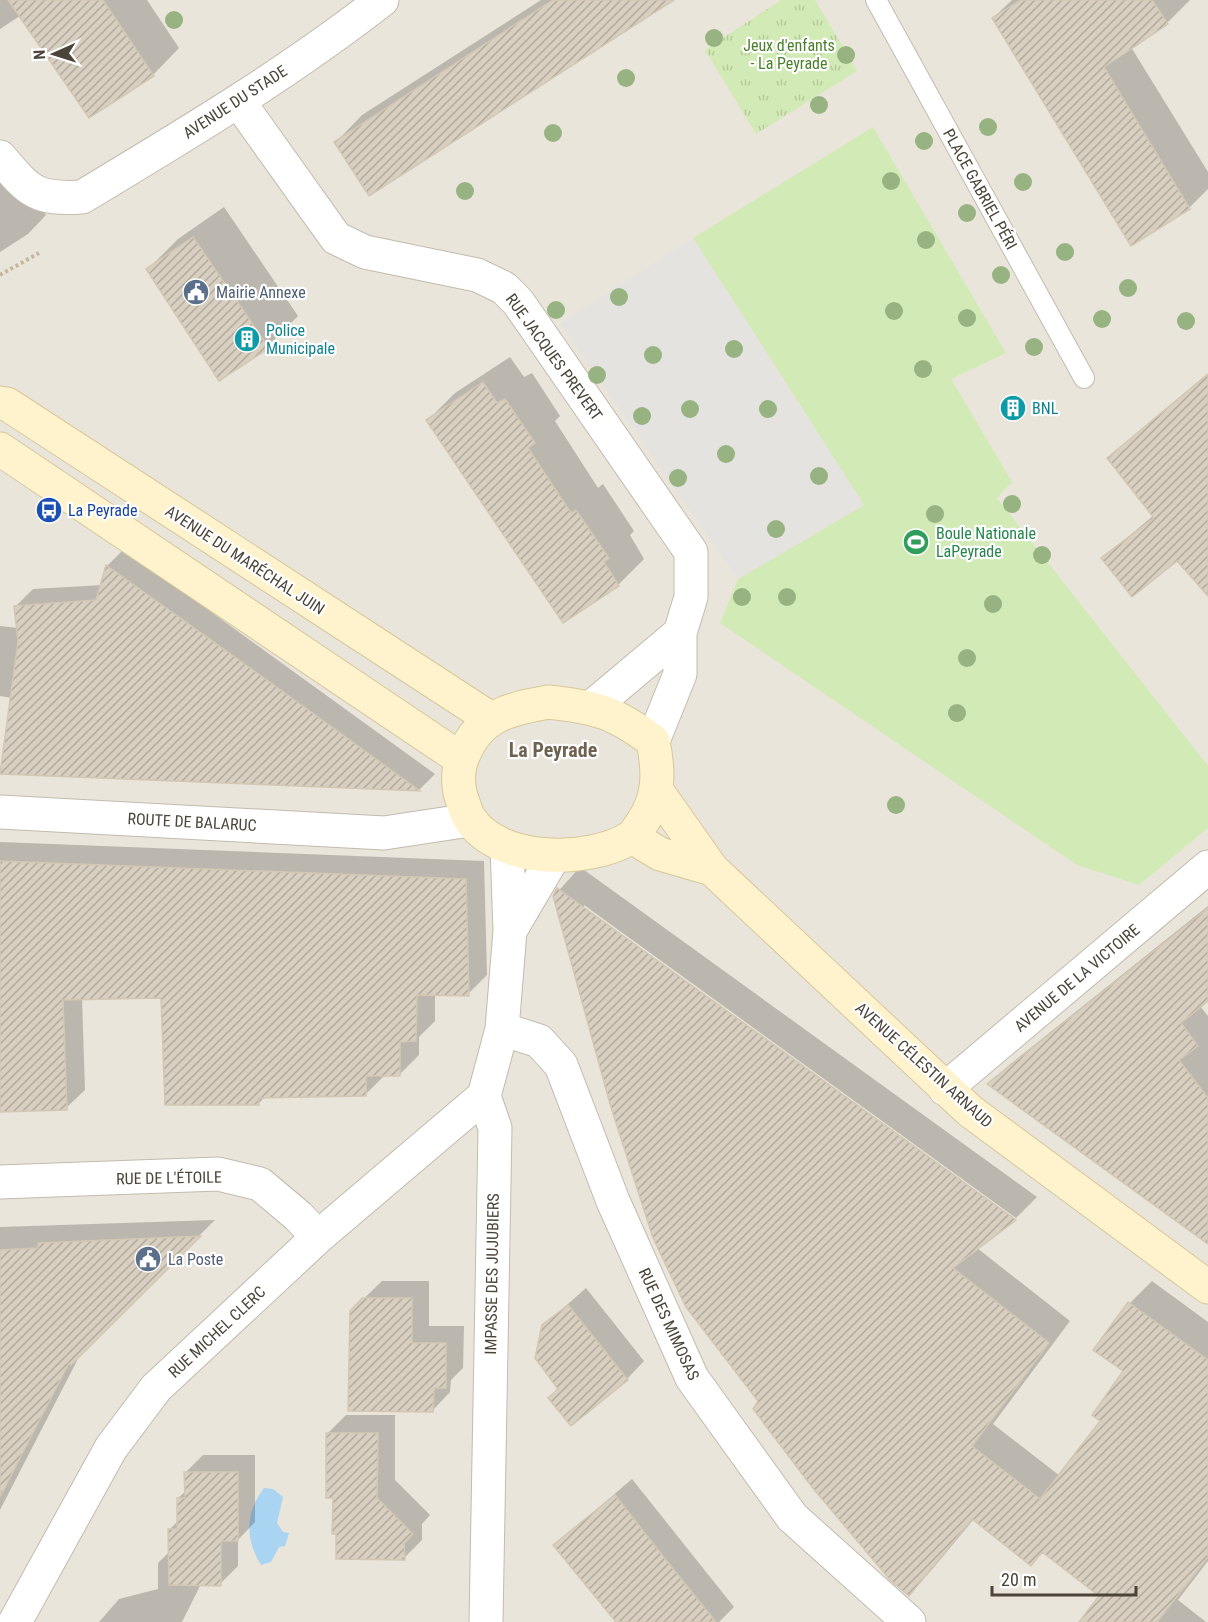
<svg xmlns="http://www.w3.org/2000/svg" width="1208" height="1622" font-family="'Roboto Condensed',sans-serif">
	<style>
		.residential { fill: #eae5da }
		.grass { fill: #d2eab5 }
		.park { fill: url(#park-tufts) }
		.parking { fill: #e5e3e0 }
		.water { fill: #a9d4f2 }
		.shadow { fill: #0003 }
		.building { fill: url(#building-hatch); stroke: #d3c7b4; stroke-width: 1.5 }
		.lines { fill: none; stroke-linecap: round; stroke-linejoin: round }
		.service-casing { stroke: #c2bbae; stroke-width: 22 }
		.minor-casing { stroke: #c2bbae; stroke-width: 35 }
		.tertiary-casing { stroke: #c2bbae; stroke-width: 35 }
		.secondary-casing { stroke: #d6c79b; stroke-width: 35 }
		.path { stroke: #c4b79f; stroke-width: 4; stroke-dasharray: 3 3; stroke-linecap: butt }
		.service { stroke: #fff; stroke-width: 20 }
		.minor { stroke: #fff; stroke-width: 33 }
		.tertiary { stroke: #fff; stroke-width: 33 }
		.secondary { stroke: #fff3cd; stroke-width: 33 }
		.tree { fill: #97b381 }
		.labels { text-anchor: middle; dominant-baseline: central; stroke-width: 4.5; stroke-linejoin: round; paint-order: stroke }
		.park-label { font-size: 16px; fill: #4a7f2a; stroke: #fff }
		.street-label { font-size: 16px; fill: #4b4439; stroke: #fff }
		.service-label { font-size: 16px; fill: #4e5e75; stroke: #fff; text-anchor: start }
		.culture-label { font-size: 16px; fill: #0d838f; stroke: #fff; text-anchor: start }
		.transit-label { font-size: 16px; fill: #164399; stroke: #fff; text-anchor: start }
		.leisure-label { font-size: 16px; fill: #27864d; stroke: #fff; text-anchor: start }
		.quarter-label { font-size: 20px; font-weight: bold; fill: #6e6250; stroke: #fff }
	</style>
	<defs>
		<pattern id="park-tufts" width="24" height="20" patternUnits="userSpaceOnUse" patternTransform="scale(1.5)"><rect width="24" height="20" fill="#d2eab5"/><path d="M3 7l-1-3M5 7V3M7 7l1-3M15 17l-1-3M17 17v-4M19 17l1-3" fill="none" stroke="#b6ca9c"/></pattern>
		<pattern id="building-hatch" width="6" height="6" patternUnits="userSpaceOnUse" patternTransform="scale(1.5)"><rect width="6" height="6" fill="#d8cfc1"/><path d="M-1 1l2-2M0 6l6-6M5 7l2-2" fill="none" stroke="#b1aa9e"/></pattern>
	</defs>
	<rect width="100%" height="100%" fill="#f6f3ec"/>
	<path class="residential" d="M0,0H1208V1622H0Z"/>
	<path class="grass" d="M873,127L1006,353L951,379L1012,482L997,498L1208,766V828L1139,885L1077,865L720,623L738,579L864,505L693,238Z"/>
	<path class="park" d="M781,0H815L857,71L756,134L705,50Z"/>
	<path class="parking" d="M693,238L864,505L738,579L560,324Z"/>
	<path class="water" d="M264,1488L273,1489L283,1497L277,1523L283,1532L289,1533L285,1546L279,1547L271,1562L261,1565C245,1539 245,1513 264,1488Z"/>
	<path class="shadow" d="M0,0H147L179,48L153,75L20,16L0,29Z
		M541,0H671L336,142L362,115Z
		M1012,0H1190L1167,23L1131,47L1208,172V189L1189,208L1131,244L993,18Z
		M0,164L46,215L28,234L0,252Z
		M224,207L298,316L268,346L148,269L178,239Z
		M510,357L524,377L532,373L560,416L555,421L598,488L603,484L634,531L630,535L644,559L618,585L428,420L455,393Z
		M1208,375V594L1177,559L1103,558L1154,515L1109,458Z
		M124,549L435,774L419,790L2,773L12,698L0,696V626L18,628L16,606L33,589L102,585L107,566Z
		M0,842L484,861L487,975L468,994H435V1021L419,1037V1055L400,1074L385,1075L366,1094L266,1096L258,1104L162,996L82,998L85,1090L66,1108L0,1110Z
		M580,867L1037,1197L1016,1218L584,905V909L977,1248L1070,1321L993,1424L1060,1476L1102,1421L1125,1370L1095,1350L1130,1303L1152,1281L1208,1322V1561L1178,1600L1206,1622H1081L1101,1596L1044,1551L1031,1564L974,1519L930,1572L909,1594L760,1401L554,896Z
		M1208,906V999L1200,1006L1208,1016V1242L990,1084L1008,1066Z
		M215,1220L81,1353L0,1510V1227Z
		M382,1281H429V1326H464L463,1368L451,1380L450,1392L433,1410L351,1311Z
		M586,1288L644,1361L627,1379L560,1388L543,1326Z
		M346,1415H395V1480L430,1515L422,1524V1540L404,1558L334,1497L328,1433Z
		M203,1455H255V1522L238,1540V1566L220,1584H201L182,1622H99L119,1599L158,1589V1563L170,1551L169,1530L178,1521V1498L186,1491V1472Z
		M632,1479L734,1607L719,1622H617L555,1545Z"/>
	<path class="building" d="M8,0H103L154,76L89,118Z
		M553,0H674L369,196L334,142Z
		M1021,0H1152L1168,24L1104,67L1190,209L1131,246L992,18Z
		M193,237L269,348L219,381L146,269Z
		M1208,374V596L1177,561L1132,597L1101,558L1154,518L1107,458Z
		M483,382L497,403L505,399L535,443L528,448L571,513L576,510L609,558L604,562L619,586L563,623L426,420Z
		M106,565L271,683L420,791L0,774L18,641L14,606L96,600Z
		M0,861L466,879L469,996L417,995L416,1041L400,1042V1076H366V1096L258,1098L259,1105H165L161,998L63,1000L67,1110L0,1112Z
		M557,888L1016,1220L953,1268L1049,1343L972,1446L1040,1499L1100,1421L1092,1415L1123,1371L1093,1350L1128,1302L1208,1360V1557L1157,1622H1079L1099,1596L1042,1552L1031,1566L972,1519L909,1596L890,1580L812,1487L753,1409L758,1401L686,1307L653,1238L610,1104L553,896Z
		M1208,908V1001L1181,1023L1198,1046L1179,1060L1208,1098V1244L987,1084Z
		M201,1236L71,1365L69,1363L0,1497V1250L38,1248V1243Z
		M362,1298H412V1343H446V1388H434L433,1412L348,1411L350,1311Z
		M568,1305L628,1380L571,1426L548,1398L558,1389L535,1358L542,1325Z
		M326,1433H378L377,1498L413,1534L404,1544L405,1560L336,1559V1534H332L333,1498H326Z
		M184,1472H238V1541H221V1586L169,1585L168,1529H177V1498H185Z
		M615,1495L666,1560L716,1622H616L553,1545Z"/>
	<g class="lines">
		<defs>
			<path id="service" d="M876,0L1084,378"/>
			<path id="minor" d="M239,102L336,238L365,252L477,275L504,288L518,302L691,552V597L680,633V674L653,741
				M0,157C29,191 35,200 82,197C185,135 287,74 382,0
				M592,707L680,633
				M510,931L554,856
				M502,1029L539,1041L561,1065L613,1201L692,1378L792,1517L909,1622
				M945,1089L1208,867
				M0,1182L218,1174L260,1184L298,1216L318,1237
				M15,1622L111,1448L156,1388L318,1237L484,1096
				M486,1622L495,1128L484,1096L502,1029L510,931L507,847"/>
			<path id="tertiary" d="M0,812L384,833L470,820"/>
			<path id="secondary" d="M0,403L7,404L491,719
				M0,449L461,759
				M548,702C596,707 614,712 653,741C659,771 660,797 642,823C638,828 635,835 630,838C589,863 500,864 470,819C467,815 465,808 463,802C457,788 457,768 464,754C480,715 510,709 548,702Z
				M657,791L712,869L970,1111L1208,1287
				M632,837L660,854L712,869"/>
		</defs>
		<use href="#service" class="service-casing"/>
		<use href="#minor" class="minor-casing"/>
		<use href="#tertiary" class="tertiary-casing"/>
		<use href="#secondary" class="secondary-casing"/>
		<path class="path" d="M0,275L39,253"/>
		<use href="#service" class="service"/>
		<use href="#minor" class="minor"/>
		<use href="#tertiary" class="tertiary"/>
		<use href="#secondary" class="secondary"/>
	</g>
	<g class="tree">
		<circle cx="174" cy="20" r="9"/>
		<circle cx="714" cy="38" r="9"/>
		<circle cx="846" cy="55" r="9"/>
		<circle cx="626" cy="78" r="9"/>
		<circle cx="819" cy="105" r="9"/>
		<circle cx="988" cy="127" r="9"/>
		<circle cx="553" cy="133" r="9"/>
		<circle cx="924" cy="141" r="9"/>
		<circle cx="891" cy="181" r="9"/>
		<circle cx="1023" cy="182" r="9"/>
		<circle cx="465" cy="191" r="9"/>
		<circle cx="967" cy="213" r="9"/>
		<circle cx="926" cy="240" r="9"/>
		<circle cx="1065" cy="252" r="9"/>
		<circle cx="1001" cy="275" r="9"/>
		<circle cx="1128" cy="288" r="9"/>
		<circle cx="619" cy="297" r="9"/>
		<circle cx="556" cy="310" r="9"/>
		<circle cx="894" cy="311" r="9"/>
		<circle cx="967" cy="318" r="9"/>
		<circle cx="1102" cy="319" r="9"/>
		<circle cx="1186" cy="321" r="9"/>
		<circle cx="1034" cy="347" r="9"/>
		<circle cx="734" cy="349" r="9"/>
		<circle cx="653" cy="355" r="9"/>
		<circle cx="923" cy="369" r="9"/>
		<circle cx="597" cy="375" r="9"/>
		<circle cx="690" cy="409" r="9"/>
		<circle cx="768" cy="409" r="9"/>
		<circle cx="642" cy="416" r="9"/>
		<circle cx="726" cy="454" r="9"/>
		<circle cx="819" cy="476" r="9"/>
		<circle cx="678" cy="478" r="9"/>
		<circle cx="1012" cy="504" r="9"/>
		<circle cx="935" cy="514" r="9"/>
		<circle cx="776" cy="529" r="9"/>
		<circle cx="1042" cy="555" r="9"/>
		<circle cx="742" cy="597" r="9"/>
		<circle cx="787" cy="597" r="9"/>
		<circle cx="993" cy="604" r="9"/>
		<circle cx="967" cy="658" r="9"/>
		<circle cx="957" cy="713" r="9"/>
		<circle cx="896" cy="805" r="9"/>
	</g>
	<defs>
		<symbol id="civic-disc" viewBox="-11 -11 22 22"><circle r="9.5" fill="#5c6f8a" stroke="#fff"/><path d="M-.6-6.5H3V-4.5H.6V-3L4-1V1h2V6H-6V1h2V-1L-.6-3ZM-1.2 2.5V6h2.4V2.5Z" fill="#fff"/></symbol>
		<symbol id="building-disc" viewBox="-11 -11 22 22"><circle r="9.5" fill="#0f9aa8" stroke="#fff"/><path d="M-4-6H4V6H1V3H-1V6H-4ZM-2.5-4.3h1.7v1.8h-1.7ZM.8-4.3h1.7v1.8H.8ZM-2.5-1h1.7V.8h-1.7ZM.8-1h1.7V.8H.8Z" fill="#fff"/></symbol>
		<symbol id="bus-disc" viewBox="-11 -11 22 22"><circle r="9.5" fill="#1a4fb4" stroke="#fff"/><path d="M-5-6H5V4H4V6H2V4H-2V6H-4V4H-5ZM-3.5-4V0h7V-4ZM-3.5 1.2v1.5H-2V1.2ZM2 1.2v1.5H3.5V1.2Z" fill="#fff"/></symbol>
		<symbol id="stadium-disc" viewBox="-11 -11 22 22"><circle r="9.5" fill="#2e9e5b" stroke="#fff"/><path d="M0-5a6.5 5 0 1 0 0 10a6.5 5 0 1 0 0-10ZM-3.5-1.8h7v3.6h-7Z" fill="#fff"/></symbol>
	</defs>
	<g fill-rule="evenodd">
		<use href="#civic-disc" x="181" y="277" width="30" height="30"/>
		<use href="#building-disc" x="232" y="324" width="30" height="30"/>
		<use href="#building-disc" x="998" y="393" width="30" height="30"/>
		<use href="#bus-disc" x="34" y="495" width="30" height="30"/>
		<use href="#stadium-disc" x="901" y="527" width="30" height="30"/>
		<use href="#civic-disc" x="133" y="1244" width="30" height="30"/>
	</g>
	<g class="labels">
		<g class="park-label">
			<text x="789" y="45">Jeux d'enfants<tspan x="789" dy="18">- La Peyrade</tspan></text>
		</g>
		<g class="street-label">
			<text transform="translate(235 102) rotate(-33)">AVENUE DU STADE</text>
			<text transform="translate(980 189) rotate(61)">PLACE GABRIEL PÉRI</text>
			<text transform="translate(554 357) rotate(54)">RUE JACQUES PREVERT</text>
			<text transform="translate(245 560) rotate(33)">AVENUE DU MARÉCHAL JUIN</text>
			<text transform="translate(192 822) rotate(3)">ROUTE DE BALARUC</text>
			<text transform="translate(1077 978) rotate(-40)">AVENUE DE LA VICTOIRE</text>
			<text transform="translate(924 1065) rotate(42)">AVENUE CÉLESTIN ARNAUD</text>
			<text transform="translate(169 1178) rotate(-1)">RUE DE L'ÉTOILE</text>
			<text transform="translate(492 1274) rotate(-89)">IMPASSE DES JUJUBIERS</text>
			<text transform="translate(669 1324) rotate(65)">RUE DES MIMOSAS</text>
			<text transform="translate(217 1332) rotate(-43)">RUE MICHEL CLERC</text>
		</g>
		<g class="service-label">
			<text x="216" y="292">Mairie Annexe</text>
			<text x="168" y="1259">La Poste</text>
		</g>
		<g class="culture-label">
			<text x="266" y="330">Police<tspan x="266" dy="18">Municipale</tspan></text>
			<text x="1032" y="408">BNL</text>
		</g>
		<g class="transit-label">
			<text x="68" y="510">La Peyrade</text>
		</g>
		<g class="leisure-label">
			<text x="936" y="533">Boule Nationale<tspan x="936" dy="18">LaPeyrade</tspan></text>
		</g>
		<g class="quarter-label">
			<text x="553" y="750">La Peyrade</text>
		</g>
	</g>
	<g transform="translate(54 54) rotate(267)" stroke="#ffffff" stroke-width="4.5" paint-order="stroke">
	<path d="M0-4.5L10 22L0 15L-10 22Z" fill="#4b4439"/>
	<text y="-9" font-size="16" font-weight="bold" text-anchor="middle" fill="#4b4439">N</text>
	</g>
	<path d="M992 1586v9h144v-9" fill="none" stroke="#4b4439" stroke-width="3"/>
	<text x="1001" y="1586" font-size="18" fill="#4b4439" stroke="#ffffff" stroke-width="4.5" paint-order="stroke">20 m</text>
</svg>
